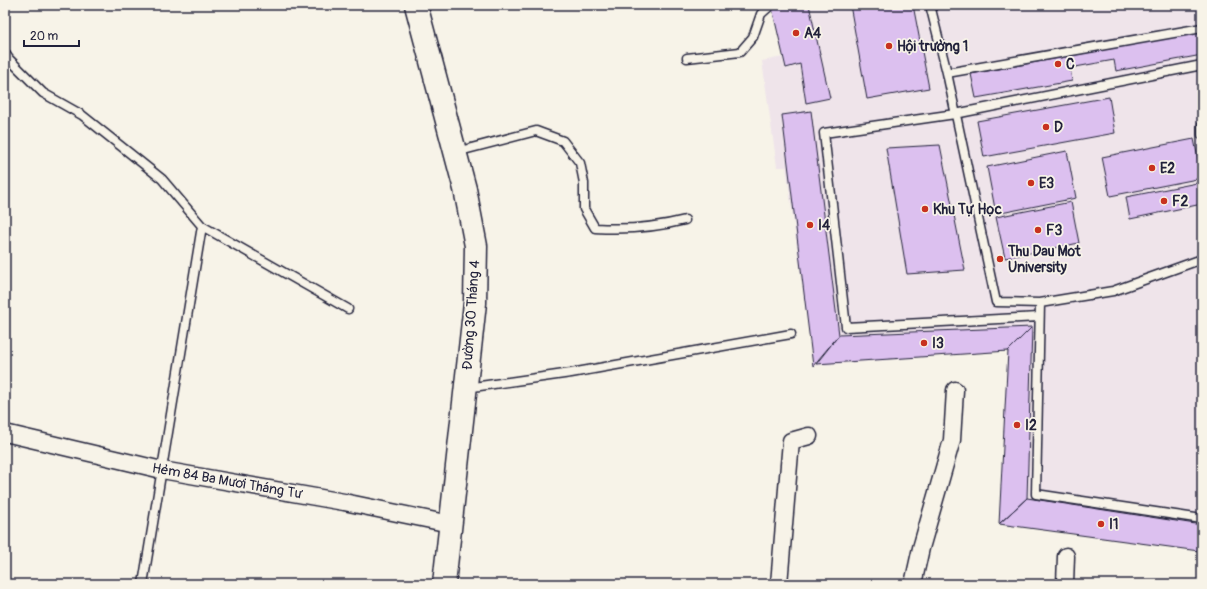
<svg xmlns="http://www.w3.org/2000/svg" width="1207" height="589" font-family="Pangolin,sans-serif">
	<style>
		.built { fill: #efe4ea }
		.building { fill: #dcc0ef; stroke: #22223b }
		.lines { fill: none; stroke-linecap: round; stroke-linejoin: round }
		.service-casing { stroke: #22223b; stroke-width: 11 }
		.minor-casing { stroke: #22223b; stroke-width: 19 }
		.secondary-casing { stroke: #22223b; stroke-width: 25 }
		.service { stroke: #f7f3e8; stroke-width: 8 }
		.minor { stroke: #f7f3e8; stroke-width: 16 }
		.secondary { stroke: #f7f3e8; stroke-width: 22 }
		.poi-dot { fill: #c8321e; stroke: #f7f3e8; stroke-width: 1.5 }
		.labels { text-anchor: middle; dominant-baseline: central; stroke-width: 3.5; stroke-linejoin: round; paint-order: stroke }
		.poi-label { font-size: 14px; font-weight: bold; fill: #22223b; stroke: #f7f3e8; text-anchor: start }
		.street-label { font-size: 14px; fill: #22223b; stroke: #f7f3e8 }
	</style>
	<rect width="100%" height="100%" fill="#f7f3e8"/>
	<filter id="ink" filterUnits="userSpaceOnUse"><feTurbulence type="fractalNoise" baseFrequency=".025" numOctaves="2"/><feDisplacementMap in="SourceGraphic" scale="8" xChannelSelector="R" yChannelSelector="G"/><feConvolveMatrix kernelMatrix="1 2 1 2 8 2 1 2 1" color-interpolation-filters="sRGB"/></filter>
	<g filter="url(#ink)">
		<path class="built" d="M784,5H1202V550L1199,551L999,524L1007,351L813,366L786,167H777L762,61L783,57L772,8Z"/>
		<path class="building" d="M809,5L830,98L806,103L800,64L786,68L772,8L784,5Z
			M850,5H913L929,88L867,99Z
			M1202,32V55L1116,71L1114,60L1070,68L1072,81L976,98L971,74Z
			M1109,97L1115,133L984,157L977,121Z
			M811,111L839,335L813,366L782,115Z
			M1194,139L1202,178L1110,196L1102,157Z
			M940,145L965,270L907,274L886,148Z
			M1067,151L1076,198L996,214L987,167Z
			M1202,182V204L1130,219L1126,197Z
			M1071,202L1079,243L1005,258L996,217Z
			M1032,327L1027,498L999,524L1008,351Z
			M1032,327L1008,351L816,364L839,335Z
			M1027,498L1202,525L1199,551L999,524Z"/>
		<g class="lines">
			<defs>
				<path id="service" d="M930,5L947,73L996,302L1040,303L1113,291L1202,259
					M5,53L9,59L43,93L82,115L162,179L202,226L348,309
					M687,58L740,52L753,37L761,14L771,5
					M947,73L1202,28
					M1202,126V135
					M456,152L536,131L563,141L580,163L584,183V209L595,228C628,230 654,228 685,220
					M1040,303L1036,494L1202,519
					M1039,317L846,327L824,133L955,114L1202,65
					M466,388L571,373L791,334
					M143,584L202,226"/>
				<path id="minor" d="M5,433L162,470L344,502L450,524
					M779,584L791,441L809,436
					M913,584L921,548L952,440L955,390
					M1065,584L1066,556"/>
				<path id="secondary" d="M416,5L465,189L476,246L475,303L444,584"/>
			</defs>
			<use href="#service" class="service-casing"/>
			<use href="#minor" class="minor-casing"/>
			<use href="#secondary" class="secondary-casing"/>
			<use href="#service" class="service"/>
			<use href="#minor" class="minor"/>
			<use href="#secondary" class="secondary"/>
		</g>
	</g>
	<g class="poi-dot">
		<circle cx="796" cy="33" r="4"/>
		<circle cx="889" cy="46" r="4"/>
		<circle cx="1058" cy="64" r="4"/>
		<circle cx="1046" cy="127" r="4"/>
		<circle cx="1152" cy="168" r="4"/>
		<circle cx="1031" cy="183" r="4"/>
		<circle cx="1164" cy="201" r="4"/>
		<circle cx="925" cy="209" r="4"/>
		<circle cx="810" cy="225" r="4"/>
		<circle cx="1038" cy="230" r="4"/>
		<circle cx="1000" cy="259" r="4"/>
		<circle cx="924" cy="343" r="4"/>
		<circle cx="1017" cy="425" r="4"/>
		<circle cx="1101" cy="524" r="4"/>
	</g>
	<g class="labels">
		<g class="poi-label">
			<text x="804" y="33">A4</text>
			<text x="897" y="46">Hội trường 1</text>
			<text x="1066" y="64">C</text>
			<text x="1054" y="127">D</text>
			<text x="1160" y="168">E2</text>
			<text x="1039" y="183">E3</text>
			<text x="1172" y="201">F2</text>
			<text x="933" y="209">Khu Tự Học</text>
			<text x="818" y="225">I4</text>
			<text x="1046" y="230">F3</text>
			<text x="1008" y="251">Thu Dau Mot<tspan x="1008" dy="16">University</tspan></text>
			<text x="932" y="343">I3</text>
			<text x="1025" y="425">I2</text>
			<text x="1109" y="524">I1</text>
		</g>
		<g class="street-label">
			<text transform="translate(471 315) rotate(-86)">Đường 30 Tháng 4</text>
			<text transform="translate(227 481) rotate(10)">Hẻm 84 Ba Mươi Tháng Tư</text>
		</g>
	</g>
	<rect width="1207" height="589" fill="none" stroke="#f7f3e8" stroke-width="20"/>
	<rect x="10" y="10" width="1187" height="569" fill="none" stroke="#22223b" stroke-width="1.5" filter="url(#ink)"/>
	<path d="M24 40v6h55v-6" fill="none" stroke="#22223b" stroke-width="2"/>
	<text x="30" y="40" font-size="12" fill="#22223b" stroke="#f7f3e8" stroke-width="3" paint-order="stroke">20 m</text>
</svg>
